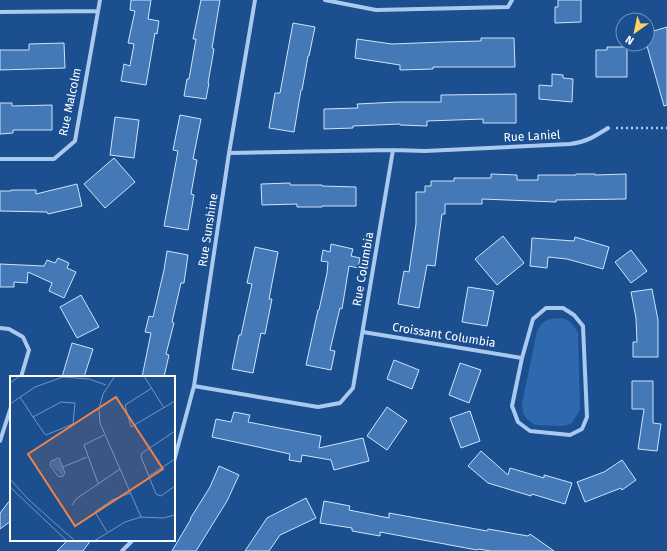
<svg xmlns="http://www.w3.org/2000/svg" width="667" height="551" font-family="'Fira Sans',sans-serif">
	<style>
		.green { fill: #2e69ad }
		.building { fill: #4478b7; stroke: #cfe3fa }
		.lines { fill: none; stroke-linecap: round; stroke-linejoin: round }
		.path { stroke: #a9c9ee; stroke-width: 2.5; stroke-dasharray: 2 3; stroke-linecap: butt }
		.street { stroke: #a9c9ee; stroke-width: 4 }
		.labels { text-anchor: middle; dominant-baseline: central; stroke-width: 3.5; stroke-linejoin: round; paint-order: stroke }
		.street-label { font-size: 12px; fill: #fff; stroke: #1b4f8f }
		.inset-road { fill: none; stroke: #7695bc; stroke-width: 1 }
		.view { fill: #ee8249; fill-opacity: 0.15; stroke: #ee8249; stroke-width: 2 }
		.inset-edge { fill: none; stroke: #fff; stroke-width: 2 }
	</style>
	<rect width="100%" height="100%" fill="#1b4f8f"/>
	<path class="green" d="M561,318C571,321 573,323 578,333L580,410L572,423L563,426L535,425L527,419L523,413L522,404L537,331C544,319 548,319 561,318Z"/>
	<path class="building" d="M131,0H151L148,19L159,21L157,34L155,33L146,85L121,81L124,64L130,66L134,44L128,43L135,11L130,10Z
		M201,0H220L212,48L214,49L208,83H209L206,99L184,96L187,79H189L196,39H193Z
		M558,0H581V22L555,23V7H558Z
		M293,23L315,27L309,56H308L302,90H301L294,132L269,128L275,93H280Z
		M667,27V105L664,106L647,46V33Z
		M481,38H514L515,67H433V69L400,70V65L355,58L357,39L392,44L443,42L481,41Z
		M64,43L65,68L0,70V50H29V44Z
		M607,47H627V77H596V50H607Z
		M552,74L563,75V78L573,79L572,102L539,99V85L552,86Z
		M516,94V123H483V119L427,121V126L400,125V124L353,126V128L324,129V109L358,108L357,104L398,102H441V95Z
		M0,103H12V106L52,105V130H13V133L0,134Z
		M180,115L201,119L193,159L197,160L191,194L194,195L188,230L164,226L178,151L173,150Z
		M115,117L139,120L134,158L110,155Z
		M114,158L135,182L105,208L84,184Z
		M491,174L517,175V180H538V175H576V174H595V175L626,174V199L556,200V202L482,199V204H445V214H442L435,266L427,265L419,308L398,304L404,271L409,272L416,224V192H425V186H431V181H454V178H491Z
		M290,183V185H322V186L356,187V206H322V207H297V204L262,205L261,184Z
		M77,184L82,206L48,214L47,212L0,211V191H11V190H36V194Z
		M503,236L524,263L497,285L475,259Z
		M575,237L609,247L603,269L567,259L548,257L547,268L530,266L532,238L574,241Z
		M331,244L353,249L351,256L360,258L358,268L349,266L342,309L340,308L330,350L335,351L331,370L306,365L318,310H319L327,273L328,262L321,261L323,250L330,252Z
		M255,247L278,252L269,299H272L265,334L261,333L253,373L232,369L239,335H241L252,284L247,283Z
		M631,250L647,271L631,283L615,262Z
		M167,251L188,255L184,283H181L172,322L174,323L166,354L169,355L164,377H142L151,333L145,332L149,316L153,317L164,270Z
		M58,258L69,263L67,268L76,272L64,298L49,291L52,283L28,272L27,283L14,282V287H0V264L44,266L47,260L55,263Z
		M468,287L494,291L487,326L462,322Z
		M652,289L658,320V357H633V342H637L636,318L631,292Z
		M81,295L99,327L77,338L60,307Z
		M72,343L93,349L84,377H62Z
		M394,360L419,370L412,389L387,379Z
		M460,363L481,370L469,403L449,395Z
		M632,381H653V423L661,424L657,451L638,449L644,409H632Z
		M387,407L407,421L387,450L367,436Z
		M470,411L480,441L461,448L450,418Z
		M234,412L250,415L248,422L321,436L319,448L363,438L369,461L334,470L331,460L302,455L301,462L289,460L290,454L212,437L216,419L231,422Z
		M481,451L508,475L510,468L544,478V475L572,483L565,504L532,494L531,496L488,483L468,466Z
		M622,460L636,480L622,490L621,488L585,502L577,482L604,472Z
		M219,466L239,475L227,501L196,551H172L191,519H190L210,487Z
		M306,498L316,518L280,535L269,551H245L267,518Z
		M11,499V521L0,529V513Z
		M324,501L350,506L349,510L389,518V513L487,531L488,529L528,536L530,534L554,551H491L478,549L477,550L380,532V536L352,531V528L320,523Z
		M68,540H91L83,551H57Z"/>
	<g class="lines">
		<path class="path" d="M616,128H667"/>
		<path class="street" d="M325,0L376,10L508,7L512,0
			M0,12L98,11
			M229,153L393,150L425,151L570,144C586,142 594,137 608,128
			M0,159H54L75,141L100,0
			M546,308H563L574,315L583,326L587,417L582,429L570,435L530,431L518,422L512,406L522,358L533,319Z
			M0,328L9,329L23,337L29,350L21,377
			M363,332L522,358
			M194,386L318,407L340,403L353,388L393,150
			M0,441L11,407
			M174,461L194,386L229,153L255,0
			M122,551L133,540"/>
	</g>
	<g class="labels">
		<g class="street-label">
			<text transform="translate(70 102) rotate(-78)">Rue Malcolm</text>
			<text transform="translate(532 136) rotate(-3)">Rue Laniel</text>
			<text transform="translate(208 230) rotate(-81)">Rue Sunshine</text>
			<text transform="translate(363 269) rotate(-80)">Rue Columbia</text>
			<text transform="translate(444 335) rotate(9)">Croissant Columbia</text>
		</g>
	</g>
	<g transform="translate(10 376)">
		<rect width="165" height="165" fill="#1b4f8f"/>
		<path d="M49,84L54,96L52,100L41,89L42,85Z" fill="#2e69ad"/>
		<path class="inset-road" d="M105,0L93,18L89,33L90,47L131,141M134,0L154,32M0,7L10,0M142,12L115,29L121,51L165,25M10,21L23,41L34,57L36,59L63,48L65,27L51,26L23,41M0,28L25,11L53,1L79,3L96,9M165,55L132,77L131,81L146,118L151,120L165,110M49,82L55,97L52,101L48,100L40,89L41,85ZM53,91L77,81M139,100L165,83M0,103L18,123L65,165M88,107L74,69L94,59M0,111L57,165M62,129L66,123L110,93M97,156L85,136L102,124L120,117M84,165L115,146L131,141L153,142L165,139"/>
		<path class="view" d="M106,21L153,93L65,150L18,78Z"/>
		<rect width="165" height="165" class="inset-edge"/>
	</g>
	<g transform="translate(635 32) rotate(213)"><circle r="19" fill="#1b4f8f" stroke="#7695bc"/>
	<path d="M0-3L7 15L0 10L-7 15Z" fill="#ffd166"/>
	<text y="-6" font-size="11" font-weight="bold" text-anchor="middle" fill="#ffffff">N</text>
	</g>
</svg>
